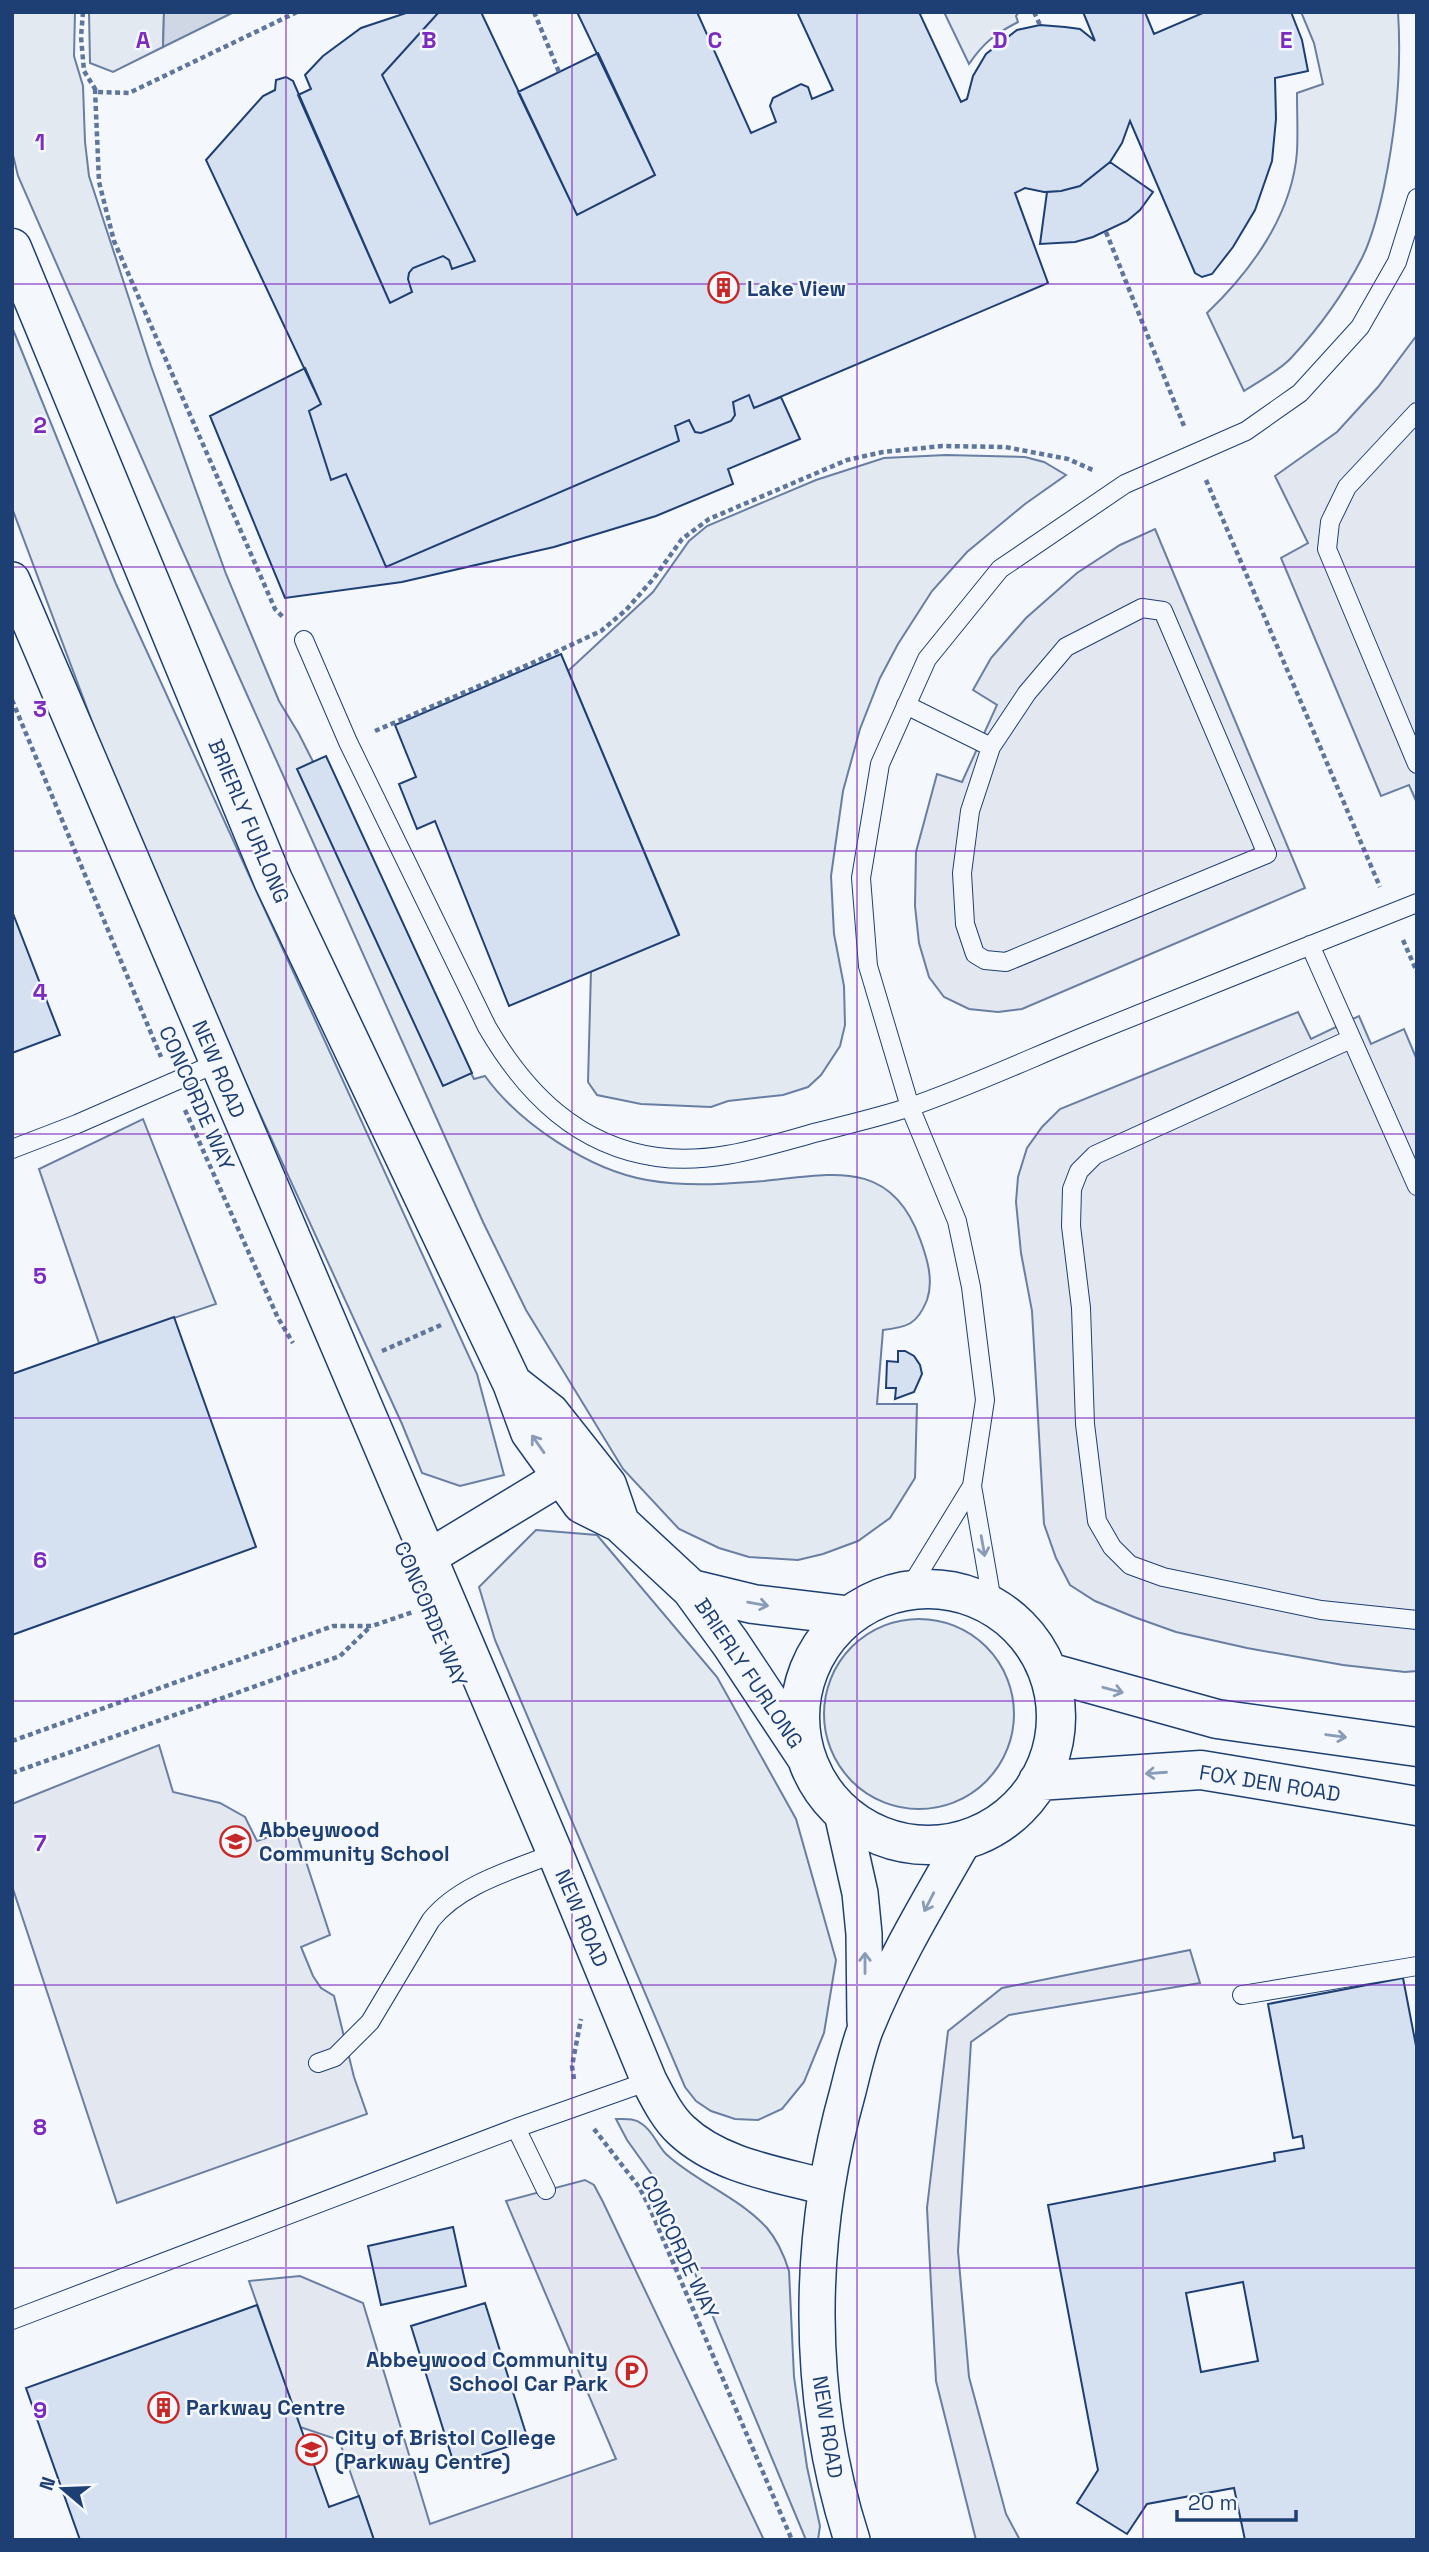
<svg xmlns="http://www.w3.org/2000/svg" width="1429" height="2552" font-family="'Space Grotesk',sans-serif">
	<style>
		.green { fill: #e3e9f0; stroke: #687fa3; stroke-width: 2 }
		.parking { fill: #e3e8f0; stroke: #687fa3; stroke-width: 2 }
		.water { fill: #cfd7e4; stroke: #687fa3; stroke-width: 2 }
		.building { fill: #d5e0f0; stroke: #1d3f73; stroke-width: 2; fill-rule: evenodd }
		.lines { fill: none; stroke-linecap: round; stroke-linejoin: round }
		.service-casing { stroke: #1d3f73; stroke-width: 20 }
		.minor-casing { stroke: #1d3f73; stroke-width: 38 }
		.tertiary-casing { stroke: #1d3f73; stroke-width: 41 }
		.path { stroke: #5e769c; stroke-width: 4.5; stroke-dasharray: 5 3.5; stroke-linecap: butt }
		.service { stroke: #f4f7fb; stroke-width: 18 }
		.minor { stroke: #f4f7fb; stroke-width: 35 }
		.tertiary { stroke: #f4f7fb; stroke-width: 38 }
		.oneway { stroke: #889bb7 }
		.grid { fill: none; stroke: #7b2cbf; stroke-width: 2; stroke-opacity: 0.55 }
		.labels { text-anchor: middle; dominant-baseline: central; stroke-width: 5; stroke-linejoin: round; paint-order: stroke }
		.poi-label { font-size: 21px; font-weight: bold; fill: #1d3f73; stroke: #f4f7fb; text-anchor: start }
		.street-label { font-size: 21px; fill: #1d3f73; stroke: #f4f7fb }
		.grid-label { font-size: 23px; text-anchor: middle; font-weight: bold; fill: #7b2cbf; stroke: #f4f7fb; stroke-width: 5; stroke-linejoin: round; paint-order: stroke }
	</style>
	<rect width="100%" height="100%" fill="#f4f7fb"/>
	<path class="green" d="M12,12H75L74,56L83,86L85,142L89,176L151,366L226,574L279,701L299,734L474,1079L485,1076C519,1123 589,1170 647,1180C686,1187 726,1184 764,1181C832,1174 891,1158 920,1239C927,1258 934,1280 927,1300C917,1325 907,1327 883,1330L877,1404H917L915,1478L890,1518L858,1541L823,1554L798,1560L749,1557L719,1548L679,1529L623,1469L526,1310L483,1222L180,545L18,176L12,151Z
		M89,12H164L163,47L113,72L90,63Z
		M944,12H1019L1016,16L1018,22C995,34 984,42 969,64Z
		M1301,12H1398C1402,72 1396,129 1384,187C1379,210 1373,236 1362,258C1344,293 1318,329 1291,358C1279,371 1259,381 1244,391L1207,313C1251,271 1292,215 1297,152C1298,133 1297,113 1297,93L1323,84L1314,43Z
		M12,327L116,584L477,1374L504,1475L460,1486L422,1473L402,1424L145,863L12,508Z
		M946,455L1025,457L1044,462L1066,475L1025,504L967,552L932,591L898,644L880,678L860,729L843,791L831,876L834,934L844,986L845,1025L840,1046L821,1075L808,1087L783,1095L728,1101L711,1107L641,1104L597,1095L588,1082L591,971L679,934L568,671L653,592L689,541L707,526L816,480L884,458Z
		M536,1530L597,1535L717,1677L796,1819L836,1960L824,2033L804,2082L782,2109L758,2120L735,2119L711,2111L696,2101L685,2087L495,1640L479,1587Z
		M824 1714a95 95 0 1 1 190 0a95 95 0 1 1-190 0Z
		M616,2119C626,2119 635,2118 642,2124C653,2131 657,2145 666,2154C696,2182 739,2197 767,2228C778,2241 784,2255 789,2271L794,2377L807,2467L820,2526L818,2540H806L657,2182L627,2140Z"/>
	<path class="parking" d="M1417,335V803L1409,785L1381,796L1281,558L1308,543L1275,476L1337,432L1378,387Z
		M1155,529L1305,888L1022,1009L998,1012L969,1009L944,997L929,977L919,943L915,906L916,852L937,774L962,782L997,705L973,690L991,658L1026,618L1077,573L1120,545Z
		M1298,1012L1311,1039L1359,1016L1371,1044L1404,1029L1417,1060V1671L1405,1672L1343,1665L1247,1648L1176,1632L1134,1617L1095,1601L1070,1585L1056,1558L1044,1524L1032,1311L1021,1253L1016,1202L1018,1177L1027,1148L1042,1127L1060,1109Z
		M143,1119L216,1304L99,1343L39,1169Z
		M159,1745L173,1792L220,1803L245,1817L257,1841L295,1828L330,1935L301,1947L313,1976L321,1988L334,1996L354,2077L367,2114L117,2203L12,1886V1804Z
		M1190,1950L1200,1983L1009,2015L971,2042L958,2251L969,2377L1006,2514L1020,2540H976L936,2381L927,2208L948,2031L1002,1988Z
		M585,2180L594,2185L603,2202L764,2540H374L339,2440L300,2427L249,2281L300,2276L363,2303L430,2524L616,2459L506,2201Z"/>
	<path class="water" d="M164,12H234L163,47Z"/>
	<path class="building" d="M409,12H439L382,75L475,261L452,269L449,260L443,256L413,268L409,273L408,279L412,292L390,303L298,95L311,89L305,75L323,56L361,28Z
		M439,12H481L577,215L655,175L577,12H697L751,133L776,122L770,106L773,98L801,84L808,87L812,99L833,90L797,12H919L961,102L967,99L973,76L986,54L1017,30L1040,25L1065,27L1080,29L1095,41L1083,12H1145L1154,34L1205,12H1291L1302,40L1308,71L1275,78L1276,119L1272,161L1255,210L1233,247L1212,274L1202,277L1195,273L1130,121L1122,143L1110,162L1080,186L1061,191L1044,192L1025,188L1015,193L1048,283L754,408L749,395L733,402L735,415L731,421L701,433L695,432L689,420L675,426L679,441L386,567L346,474L331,480L309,411L321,404L206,160L263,96L275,90L276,80L286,77L293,81L390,303L412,292L408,279L409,273L413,268L443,256L449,260L452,269L475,261L382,75Z
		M598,53L655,175L577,215L518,92Z
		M1110,162L1153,192L1140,210L1127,221L1093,237L1075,242L1040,244L1047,192L1061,191L1080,186Z
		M305,368L321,404L309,411L331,480L346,474L386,567L679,441L675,426L689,420L695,432L701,433L731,421L735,415L733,402L749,395L754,408L781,397L800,439L728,469L733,484L656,516L554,547L402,582L285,598L210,416Z
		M561,654L679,935L509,1006L435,821L417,829L399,784L416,777L395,725Z
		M326,756L472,1073L443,1086L297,769Z
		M12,911L60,1035L12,1053Z
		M174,1317L256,1547L12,1635V1374Z
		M898,1351H905L914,1356L920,1365L922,1374L914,1392L895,1399L896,1388H886L887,1361L898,1362Z
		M1403,1978L1417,2051V2540H1245L1234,2488L1147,2504L1127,2534L1077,2503L1098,2470L1048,2205L1275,2161L1274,2153L1304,2148L1302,2136L1293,2138L1268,2004ZM1243,2282L1258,2361L1201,2372L1186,2293Z
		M453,2227L466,2286L381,2305L368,2246Z
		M485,2303L528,2440L454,2464L411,2326Z
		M257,2305L329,2507L359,2496L374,2540H80L26,2388Z"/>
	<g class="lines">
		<defs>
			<path id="service" d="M1417,412L1347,487L1330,522L1327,549L1417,764
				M304,640L348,742L487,1027C526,1094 578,1146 657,1157C712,1165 766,1146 818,1132C849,1124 880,1117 910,1107C974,1085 1035,1056 1097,1031C1204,988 1310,945 1417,903
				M906,705L991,747L970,811L962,873L965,924L975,954L985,960L1006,962L1267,854L1163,611L1142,608L1066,647L1027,693L991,747
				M1310,945L1417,1186
				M1351,1039L1095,1155L1079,1171L1072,1189L1071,1226L1081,1308L1085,1424L1097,1521L1112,1547L1130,1565L1163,1577L1321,1610L1417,1620
				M12,1149L77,1124L217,1063
				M909,1589L972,1486
				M993,1607L972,1486L985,1400L971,1287L957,1221L910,1107L868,966L861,878L880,764L927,659L1000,569L1125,484L1246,431L1300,393L1360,327L1397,262L1417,198
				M1242,1995L1417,1966
				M318,2063L335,2057L370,2022L431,1920C460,1884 513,1870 555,1853
				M516,2128L546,2190
				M12,2320L516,2128L649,2081"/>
			<path id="minor" d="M12,580L555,1853L649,2081C658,2098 667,2117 681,2130C719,2166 777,2174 825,2187
				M429,1557L561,1477
				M842,1813L860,1893L864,1934L865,2021
				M852,2540C805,2395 807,2237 848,2091C853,2071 858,2049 865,2030C891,1965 928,1903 963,1842"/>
			<path id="tertiary" d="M12,248L273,880L512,1383L530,1432L582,1504L620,1523L691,1589L731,1644L806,1757
				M513,1384L550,1413L607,1485L620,1523
				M691,1589L753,1604L845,1615
				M800 1717a128 128 0 1 1 256 0a128 128 0 1 1-256 0Z
				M1048,1672L1217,1719L1417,1747
				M1038,1781L1201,1770L1417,1806"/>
		</defs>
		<use href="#service" class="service-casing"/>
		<use href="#minor" class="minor-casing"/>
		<use href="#tertiary" class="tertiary-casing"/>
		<path class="path" d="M83,12L81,37L84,71L97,92L129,93L297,12
			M534,12L559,72
			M1034,12L1040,25
			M95,89L99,182L114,241L275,609L284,618
			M1106,232L1184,426
			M1206,480L1380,887
			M12,700L161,1057
			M375,731L530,664L601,631L626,610L654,578L682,539L709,519L847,460L883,452L942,446L1005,447L1068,459L1095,471
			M1403,940L1417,972
			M185,1110L278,1318L293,1343
			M382,1351L441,1325
			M12,1741L333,1626H372L413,1612
			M12,1773L340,1656L371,1626
			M574,2079L572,2066L581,2019
			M594,2129L639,2187L648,2204L792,2540"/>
		<use href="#service" class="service"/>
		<use href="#minor" class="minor"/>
		<use href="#tertiary" class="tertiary"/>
	</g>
	<defs><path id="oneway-shaft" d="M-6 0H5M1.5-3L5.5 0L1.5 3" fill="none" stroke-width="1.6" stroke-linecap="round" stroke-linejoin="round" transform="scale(1.75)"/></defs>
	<g class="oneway">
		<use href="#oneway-shaft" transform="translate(538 1444) rotate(-125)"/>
		<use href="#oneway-shaft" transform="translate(983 1546) rotate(80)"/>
		<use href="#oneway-shaft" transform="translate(758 1604) rotate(10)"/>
		<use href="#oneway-shaft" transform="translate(1113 1690) rotate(15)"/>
		<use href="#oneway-shaft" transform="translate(1336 1736) rotate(8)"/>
		<use href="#oneway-shaft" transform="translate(1156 1773) rotate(176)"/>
		<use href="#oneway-shaft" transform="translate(929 1902) rotate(117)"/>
		<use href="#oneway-shaft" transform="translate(865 1963) rotate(-90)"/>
	</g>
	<path class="grid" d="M286,12V2540M572,12V2540M857,12V2540M1143,12V2540M12,284H1417M12,567H1417M12,851H1417M12,1134H1417M12,1418H1417M12,1701H1417M12,1985H1417M12,2268H1417"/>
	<defs>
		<symbol id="building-ring" viewBox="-11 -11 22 22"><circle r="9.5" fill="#f4f7fb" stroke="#c62828" stroke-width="1.5"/><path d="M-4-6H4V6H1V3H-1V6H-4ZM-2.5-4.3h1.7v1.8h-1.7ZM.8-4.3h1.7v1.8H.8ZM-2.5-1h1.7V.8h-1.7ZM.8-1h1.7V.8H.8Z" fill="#c62828"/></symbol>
		<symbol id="school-ring" viewBox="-11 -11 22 22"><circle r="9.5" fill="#f4f7fb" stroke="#c62828" stroke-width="1.5"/><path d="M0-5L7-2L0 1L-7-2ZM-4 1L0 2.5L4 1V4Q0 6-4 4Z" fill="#c62828"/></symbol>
		<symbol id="parking-ring" viewBox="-11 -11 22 22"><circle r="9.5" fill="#f4f7fb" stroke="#c62828" stroke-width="1.5"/><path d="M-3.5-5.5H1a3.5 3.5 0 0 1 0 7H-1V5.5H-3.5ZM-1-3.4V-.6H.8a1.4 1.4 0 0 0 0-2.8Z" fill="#c62828"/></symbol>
		<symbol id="university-ring" viewBox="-11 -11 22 22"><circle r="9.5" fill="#f4f7fb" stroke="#c62828" stroke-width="1.5"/><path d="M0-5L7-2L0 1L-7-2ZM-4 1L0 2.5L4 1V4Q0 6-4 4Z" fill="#c62828"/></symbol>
	</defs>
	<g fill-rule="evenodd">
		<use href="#building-ring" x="706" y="270" width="35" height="35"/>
		<use href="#school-ring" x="218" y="1824" width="35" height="35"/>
		<use href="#parking-ring" x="614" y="2354" width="35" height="35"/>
		<use href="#building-ring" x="146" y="2390" width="35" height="35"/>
		<use href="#university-ring" x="294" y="2432" width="35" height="35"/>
	</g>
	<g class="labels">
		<g class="poi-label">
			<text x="747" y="288">Lake View</text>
			<text x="259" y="1829">Abbeywood<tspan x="259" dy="24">Community School</tspan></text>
			<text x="608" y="2359" text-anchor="end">Abbeywood Community<tspan x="608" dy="24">School Car Park</tspan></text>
			<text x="186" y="2407">Parkway Centre</text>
			<text x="335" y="2437">City of Bristol College<tspan x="335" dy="24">(Parkway Centre)</tspan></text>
		</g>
		<g class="street-label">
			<text transform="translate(249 821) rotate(67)">BRIERLY FURLONG</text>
			<text transform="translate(219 1069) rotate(67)">NEW ROAD</text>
			<text transform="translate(197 1098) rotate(66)">CONCORDE WAY</text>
			<text transform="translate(431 1614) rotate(67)">CONCORDE WAY</text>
			<text transform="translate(749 1673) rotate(56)">BRIERLY FURLONG</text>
			<text transform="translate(1270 1783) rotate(9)">FOX DEN ROAD</text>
			<text transform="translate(582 1918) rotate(67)">NEW ROAD</text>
			<text transform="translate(680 2247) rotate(65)">CONCORDE WAY</text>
			<text transform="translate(828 2427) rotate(81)">NEW ROAD</text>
		</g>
	</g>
	<g class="grid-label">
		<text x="143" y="48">A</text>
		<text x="429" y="48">B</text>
		<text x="715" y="48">C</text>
		<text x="1000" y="48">D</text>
		<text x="1286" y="48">E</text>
		<text x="40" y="150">1</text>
		<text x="40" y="433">2</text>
		<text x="40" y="717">3</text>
		<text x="40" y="1000">4</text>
		<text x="40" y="1284">5</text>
		<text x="40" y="1568">6</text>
		<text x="40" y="1851">7</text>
		<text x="40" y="2135">8</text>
		<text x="40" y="2418">9</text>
	</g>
	<rect width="1429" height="2552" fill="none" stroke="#1d3f73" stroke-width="28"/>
	<g transform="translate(63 2489) rotate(289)" stroke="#f4f7fb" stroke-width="5" paint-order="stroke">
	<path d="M0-5L12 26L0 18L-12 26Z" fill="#1d3f73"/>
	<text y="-10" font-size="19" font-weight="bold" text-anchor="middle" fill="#1d3f73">N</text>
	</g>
	<path d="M1177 2510v10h119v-10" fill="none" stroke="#1d3f73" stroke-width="3.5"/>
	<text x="1188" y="2510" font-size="21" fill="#1d3f73" stroke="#f4f7fb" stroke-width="5" paint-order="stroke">20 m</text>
</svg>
